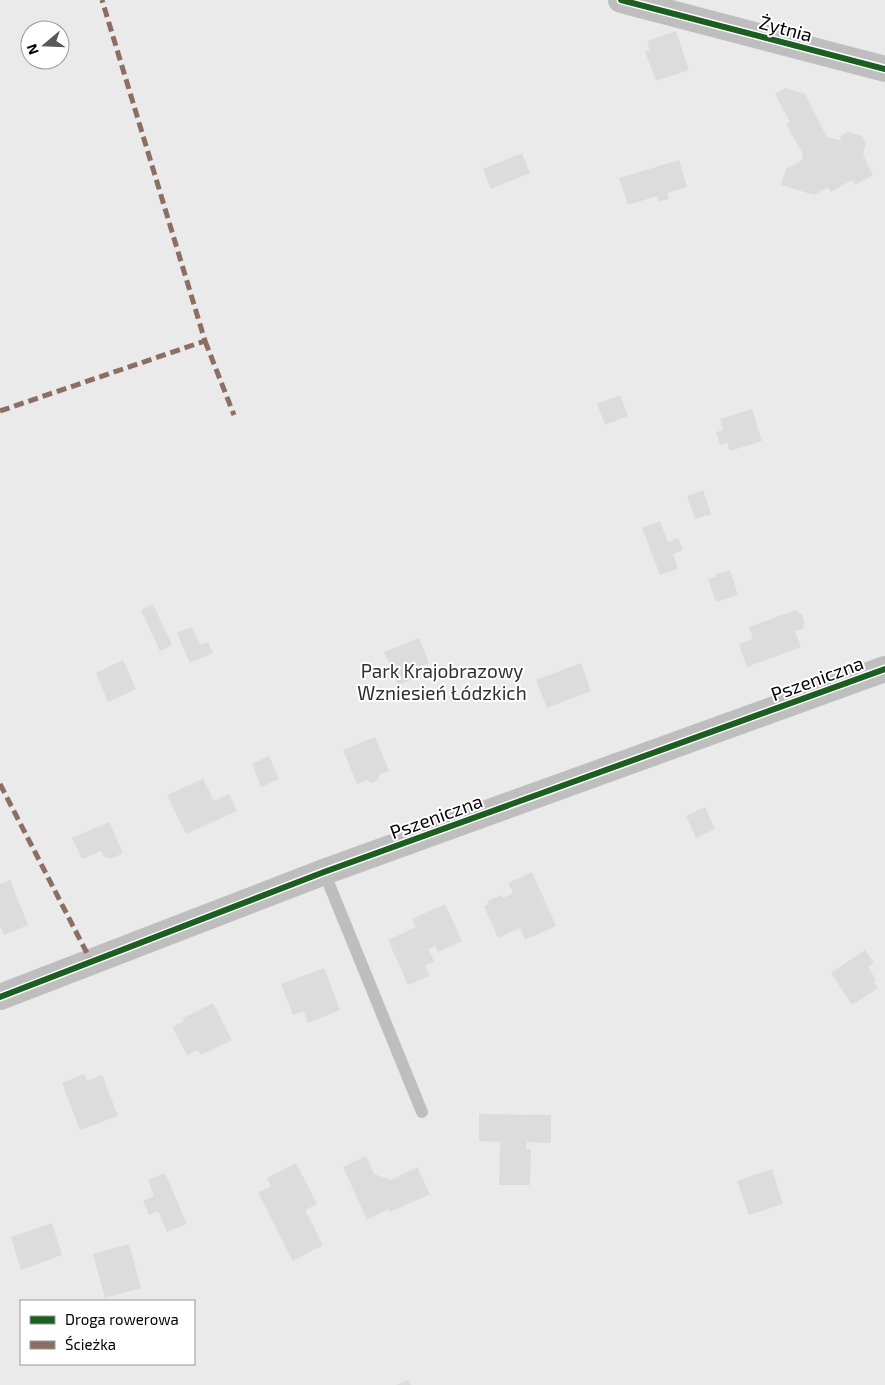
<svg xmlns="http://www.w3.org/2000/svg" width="885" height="1385" font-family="'Exo 2',sans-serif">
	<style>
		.green { fill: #eaeaea; fill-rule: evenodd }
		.building { fill: #dcdcdc }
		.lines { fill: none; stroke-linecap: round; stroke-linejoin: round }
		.service { stroke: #bebebe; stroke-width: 12 }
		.minor { stroke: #bebebe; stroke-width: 26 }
		.quiet { stroke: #8d6e63; stroke-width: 5; stroke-dasharray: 10 5; stroke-linecap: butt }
		.cycleway-casing { stroke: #fff; stroke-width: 9 }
		.cycleway { stroke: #1b5e20; stroke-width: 6 }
		.labels { text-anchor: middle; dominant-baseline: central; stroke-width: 4; stroke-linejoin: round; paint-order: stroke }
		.street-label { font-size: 19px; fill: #000; stroke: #fff }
		.park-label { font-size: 19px; fill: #2f2f2f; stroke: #fff }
	</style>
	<rect width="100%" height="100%" fill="#fff"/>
	<path class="green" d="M0,0H885V1385H0ZM30,30H60V60H30ZM21,1301H194V1364H21Z"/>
	<path class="building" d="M676,31L689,70L656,81L645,52L650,50L647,41Z
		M785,88L805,94L827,137L840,140L841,136L848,132L862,136L866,143L863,155L873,175L855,185L852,180L831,192L828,187L814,195L781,185L786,169L801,161L803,154L786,124L790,122L775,94Z
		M522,153L530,173L491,189L483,169Z
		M679,160L687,187L667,193L669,199L659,202L657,196L628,205L619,178Z
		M620,395L628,416L605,425L597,404Z
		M752,409L762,441L730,451L727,443L720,445L716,432L723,430L720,419Z
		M703,490L711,514L695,519L687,496Z
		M660,521L668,542L678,538L683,550L673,554L678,569L660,575L642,528Z
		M730,570L738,595L716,602L708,579L717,576L716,574Z
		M153,604L172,645L160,651L141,610Z
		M796,610L802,615L804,621L803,629L795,631L801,647L747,667L739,644L753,639L749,627Z
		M191,627L201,645L208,642L213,653L190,663L177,633Z
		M419,638L429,663L411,670L414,679L398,685L384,652Z
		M123,660L136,689L108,702L96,673Z
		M581,663L591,691L547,708L536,680Z
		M375,737L389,771L379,775L378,780L371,783L367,780L357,784L343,750Z
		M269,756L279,779L261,787L252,764Z
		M203,779L214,801L229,794L237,811L186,834L167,795Z
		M705,807L715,829L696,838L686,816Z
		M109,822L123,853L111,859L104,856L101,851L82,859L72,838Z
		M532,872L556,926L525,940L520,928L498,938L484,906L489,904L487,901L501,895L503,898L513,893L508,883Z
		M10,880L28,925L4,935L0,925V884Z
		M445,904L462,941L438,952L435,946L428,949L434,961L425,966L430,976L408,985L388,940L416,927L412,919Z
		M865,950L874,963L868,967L876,980L874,982L878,988L852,1005L831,973Z
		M324,968L340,1010L308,1023L304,1011L293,1015L281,984Z
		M213,1003L232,1040L201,1055L198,1050L187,1055L172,1027L184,1021L183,1018Z
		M84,1074L87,1081L102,1075L118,1116L80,1130L62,1083Z
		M479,1114L551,1115V1143L527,1142L526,1149H531L530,1185H499L500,1142L479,1141Z
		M366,1156L374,1174L391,1180L417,1167L430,1194L390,1212L388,1209L367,1220L343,1167Z
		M296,1163L317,1204L305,1210L323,1245L293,1261L258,1193L271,1186L267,1178Z
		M772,1169L783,1204L749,1215L737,1181Z
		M165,1173L187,1224L167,1232L158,1211L149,1215L143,1201L154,1196L148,1180Z
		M52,1223L62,1255L21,1270L11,1237Z
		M129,1244L141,1288L105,1298L93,1254Z
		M408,1380L411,1385H396Z"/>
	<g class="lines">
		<path class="service" d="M324,872L422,1112"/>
		<path class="minor" d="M621,0L885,69
			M0,997L324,872L885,669"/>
		<path class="quiet" d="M205,341L234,415
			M0,411L205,341L102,0
			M0,784L91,961"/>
		<defs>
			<path id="cycleway" d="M621,0L885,69
				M0,997L324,872L885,669"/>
		</defs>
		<use href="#cycleway" class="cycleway-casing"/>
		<use href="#cycleway" class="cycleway"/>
	</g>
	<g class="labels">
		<g class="street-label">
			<text transform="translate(786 28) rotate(15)">Żytnia</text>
			<text transform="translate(817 678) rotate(-20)">Pszeniczna</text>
			<text transform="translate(436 816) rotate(-20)">Pszeniczna</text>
		</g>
		<g class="park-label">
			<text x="442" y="670">Park Krajobrazowy<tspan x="442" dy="22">Wzniesień Łódzkich</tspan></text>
		</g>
	</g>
	<rect x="20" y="1300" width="175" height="65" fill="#ffffff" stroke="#999999"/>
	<rect x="30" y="1316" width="25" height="8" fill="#1b5e20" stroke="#999999"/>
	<text x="65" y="1325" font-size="15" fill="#000000">Droga rowerowa</text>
	<rect x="30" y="1341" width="25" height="8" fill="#8d6e63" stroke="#999999"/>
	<text x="65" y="1350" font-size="15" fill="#000000">Ścieżka</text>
	<g transform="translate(45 45) rotate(251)"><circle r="24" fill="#ffffff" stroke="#999999"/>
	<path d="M0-4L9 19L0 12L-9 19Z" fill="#595959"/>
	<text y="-8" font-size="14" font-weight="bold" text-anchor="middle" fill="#000000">N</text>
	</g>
</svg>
